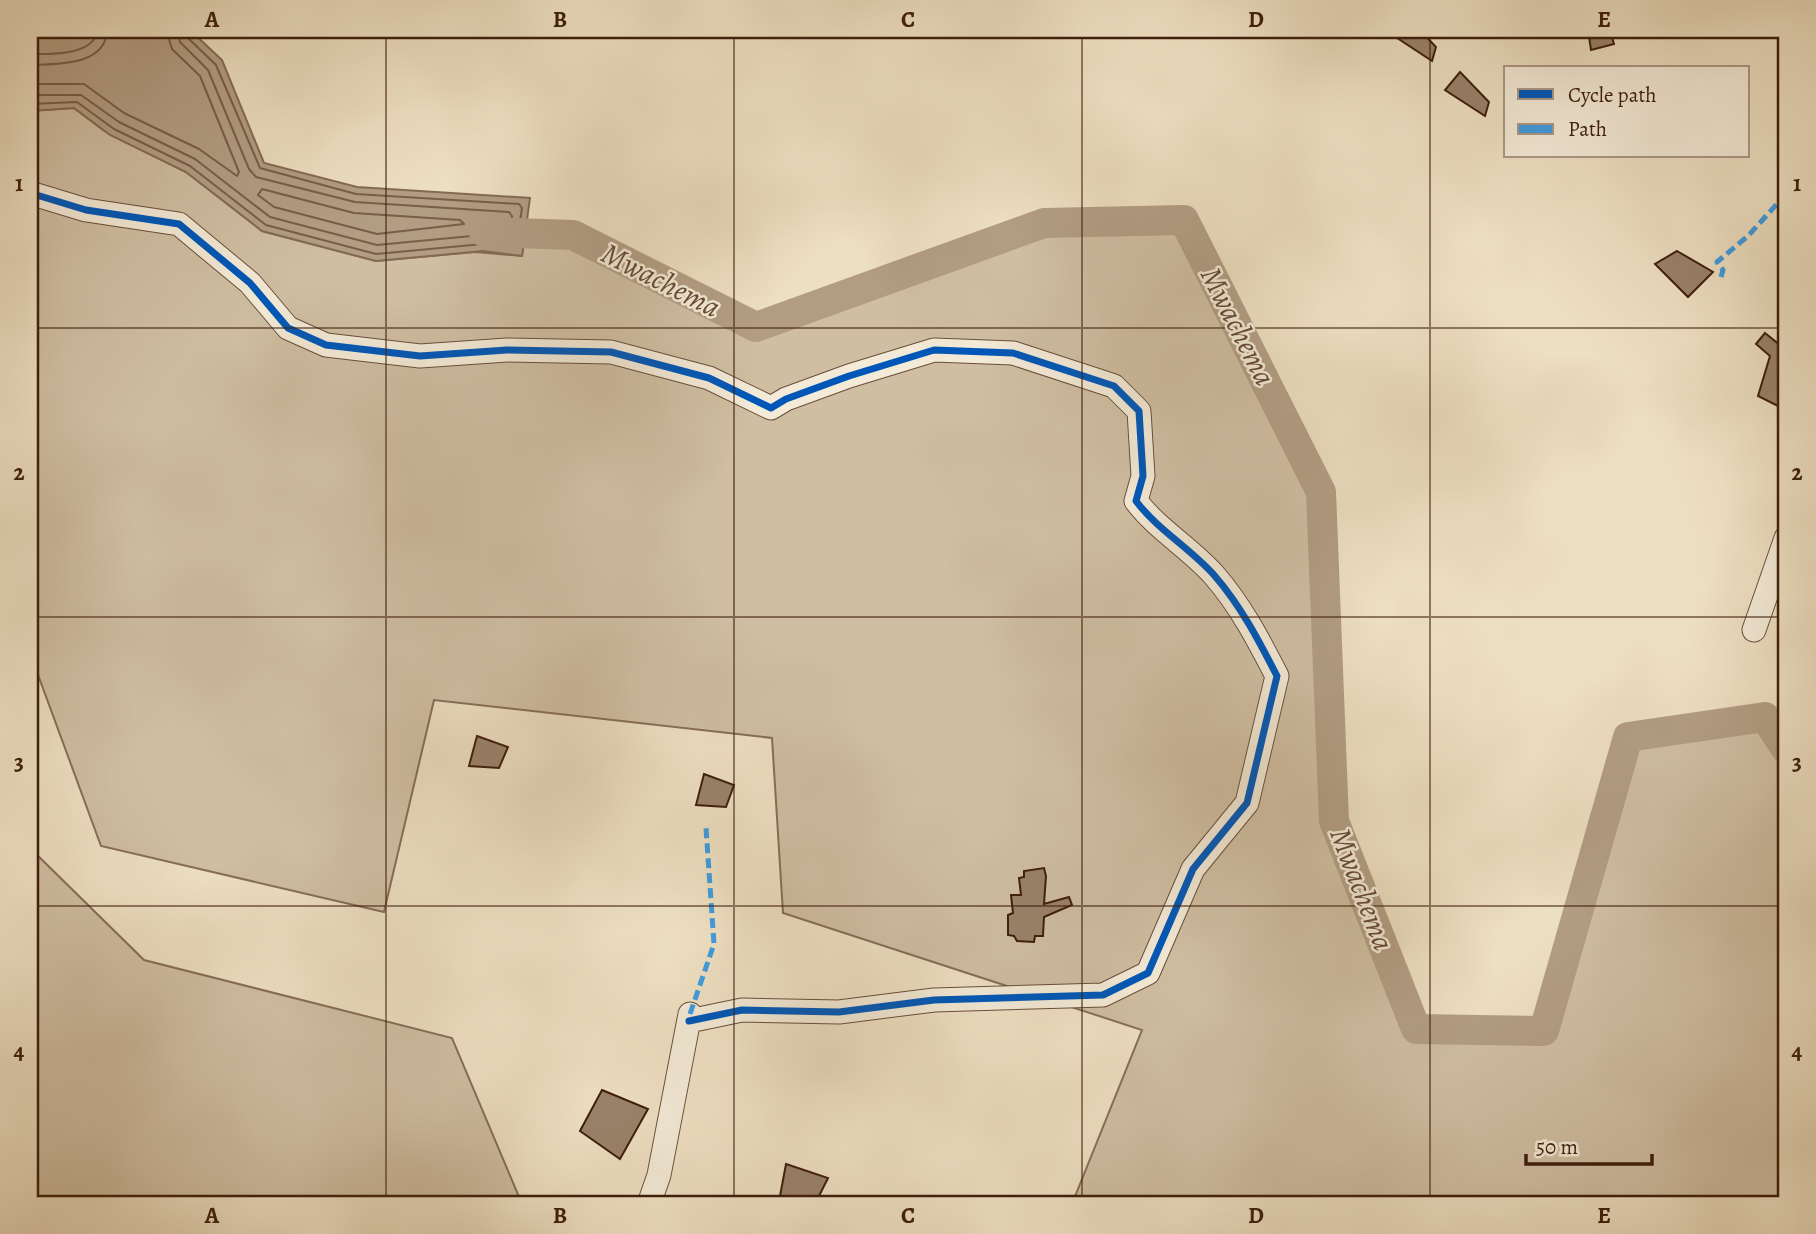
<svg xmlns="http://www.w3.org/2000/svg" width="1816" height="1234" font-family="Alegreya,serif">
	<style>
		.green { fill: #cfbea2; stroke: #866e57; stroke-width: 2 }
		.water { fill: #b29d83; stroke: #846a53; stroke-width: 2 }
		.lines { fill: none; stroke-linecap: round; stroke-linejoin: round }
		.shore { stroke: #785e48; stroke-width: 2 }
		.river { stroke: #b29d83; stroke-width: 30 }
		.building { fill: #99826a; stroke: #3e1e0c; stroke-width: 2 }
		.minor-casing { stroke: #6a4e39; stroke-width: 25 }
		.minor { stroke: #f3ead7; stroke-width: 23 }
		.quiet { stroke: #3f9bde; stroke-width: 5; stroke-dasharray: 10 5; stroke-linecap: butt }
		.cycleway-casing { stroke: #f3ead7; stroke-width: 11 }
		.cycleway { stroke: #0057b8; stroke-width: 7 }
		.grid { fill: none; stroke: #3e1e0c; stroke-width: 2; stroke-opacity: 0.55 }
		.labels { text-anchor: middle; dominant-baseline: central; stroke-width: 5; stroke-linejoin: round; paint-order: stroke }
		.water-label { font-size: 30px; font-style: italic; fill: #674a36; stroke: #f3ead7 }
		.neatline { fill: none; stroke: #3e1e0c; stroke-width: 2.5 }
		.grid-label { font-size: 23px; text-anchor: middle; font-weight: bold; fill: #3e1e0c }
	</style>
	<rect width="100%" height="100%" fill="#eddfc1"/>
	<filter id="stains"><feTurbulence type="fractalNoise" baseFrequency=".00286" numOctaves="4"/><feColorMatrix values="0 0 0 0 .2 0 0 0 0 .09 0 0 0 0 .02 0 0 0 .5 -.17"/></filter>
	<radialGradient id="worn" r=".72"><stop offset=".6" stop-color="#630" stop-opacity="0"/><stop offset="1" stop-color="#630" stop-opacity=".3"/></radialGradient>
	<path class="green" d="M74,108L103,130L186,172L262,231L376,261L475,252L522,256L525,233L573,235L756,327L1044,223L1184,220L1321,492L1334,821L1416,1029L1544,1031L1628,737L1765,717L1786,749V1204H1072L1142,1030L783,913L772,738L434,700L384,912L101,846L30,653V111Z
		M30,848L144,960L452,1038L522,1204H30Z"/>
	<path class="water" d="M107,30H190L222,60L264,163L357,187L530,198L522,256L483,251L376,261L262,231L186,172L110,135L74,108L30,111V39Z"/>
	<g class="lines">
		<path class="shore" d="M30,54C50,54 95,56 97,30
			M30,65C57,64 106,66 107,30
			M30,84H84L124,113L199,149L237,176L239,172L200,76L172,49L166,30
			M30,95H81L119,122L195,159L270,217L377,245L482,235L509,236L512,216L509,212L355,202L256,177L249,169L208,70L180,42L177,30
			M30,104L77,102L114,129L190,166L266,225L376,254L483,244L516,247L522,208L519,204L356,194L260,168L216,65L188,38L185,30
			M262,189L354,213L460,220L464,224L377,234L274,207L258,195Z"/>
		<path class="river" d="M484,232L573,235L756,327L1044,223L1184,220L1321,492L1334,821L1416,1029L1544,1031L1628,737L1765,717L1786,749"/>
	</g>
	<path class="building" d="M1385,30H1420L1436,47L1432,61Z
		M1588,30H1610L1614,44L1591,50Z
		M1460,72L1489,102L1485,116L1445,90Z
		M1677,251L1713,272L1688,297L1655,264Z
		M1765,333L1786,350V367L1778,406L1758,396L1770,356L1756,344Z
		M477,736L508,747L499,768L469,766Z
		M704,774L734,785L726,807L696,805Z
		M1044,868L1046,876L1044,904L1069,897L1072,905L1044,917L1043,936H1035L1034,942L1017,941L1014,936L1008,935V915L1013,913L1011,895H1021L1019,878L1024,877V871Z
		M602,1090L648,1109L620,1159L580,1131Z
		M786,1164L828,1178L815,1204H800L780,1196Z"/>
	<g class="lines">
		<defs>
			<path id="minor" d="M30,193L86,210L179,224L250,283L288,328L326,345L420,356L507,350L611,352L709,378L771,408L786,399L849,376L934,350L1013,353L1114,386L1139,411L1143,476L1136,501C1158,530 1190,548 1214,575C1241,606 1259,641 1277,676L1247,803L1193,869L1148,973L1103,995L934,1000L839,1012L742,1010L689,1021
				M1754,630L1786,538
				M649,1204L659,1175L690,1014"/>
		</defs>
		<use href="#minor" class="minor-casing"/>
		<use href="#minor" class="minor"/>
		<path class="quiet" d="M1721,277L1723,270L1717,262L1748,236L1786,194
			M690,1014L714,944L706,828"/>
		<defs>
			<path id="cycleway" d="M30,193L86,210L179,224L250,283L288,328L326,345L420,356L507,350L611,352L709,378L771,408L786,399L849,376L934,350L1013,353L1114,386L1139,411L1143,476L1136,501C1158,530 1190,548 1214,575C1241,606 1259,641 1277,676L1247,803L1193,869L1148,973L1103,995L934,1000L839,1012L742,1010L689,1021"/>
		</defs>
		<use href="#cycleway" class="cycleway-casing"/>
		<use href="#cycleway" class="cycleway"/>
	</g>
	<path class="grid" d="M386,30V1204M734,30V1204M1082,30V1204M1430,30V1204M30,328H1786M30,617H1786M30,906H1786"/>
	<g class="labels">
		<g class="water-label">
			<text transform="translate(661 280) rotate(27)">Mwachema</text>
			<text transform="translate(1238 326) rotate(63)">Mwachema</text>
			<text transform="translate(1362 889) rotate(69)">Mwachema</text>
		</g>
	</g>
	<rect width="1816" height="1234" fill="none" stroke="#eddfc1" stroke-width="77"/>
	<rect x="1504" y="66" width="245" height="91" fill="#f3ead7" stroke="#ab9886" stroke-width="2"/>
	<rect x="1518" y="89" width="35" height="10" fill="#0057b8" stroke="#ab9886" stroke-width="2"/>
	<text x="1568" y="102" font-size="21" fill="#3e1e0c">Cycle path</text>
	<rect x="1518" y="124" width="35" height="10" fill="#3f9bde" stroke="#ab9886" stroke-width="2"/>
	<text x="1568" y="136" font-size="21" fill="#3e1e0c">Path</text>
	<path d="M1526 1154v10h126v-10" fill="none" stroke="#3e1e0c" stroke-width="3.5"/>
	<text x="1536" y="1154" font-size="21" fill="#3e1e0c" stroke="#f3ead7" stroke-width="5" paint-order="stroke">50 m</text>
	<rect x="38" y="38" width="1740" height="1158" class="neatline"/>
	<g class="grid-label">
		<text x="212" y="27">A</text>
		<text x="560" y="27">B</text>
		<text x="908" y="27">C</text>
		<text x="1256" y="27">D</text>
		<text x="1604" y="27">E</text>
		<text x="19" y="191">1</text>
		<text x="1797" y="191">1</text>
		<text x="19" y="480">2</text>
		<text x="1797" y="480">2</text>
		<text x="19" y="770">3</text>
		<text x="1797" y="770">3</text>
		<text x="19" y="1059">4</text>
		<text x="1797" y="1059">4</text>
		<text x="212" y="1223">A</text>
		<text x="560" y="1223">B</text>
		<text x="908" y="1223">C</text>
		<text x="1256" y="1223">D</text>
		<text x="1604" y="1223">E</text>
	</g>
	<rect width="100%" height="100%" filter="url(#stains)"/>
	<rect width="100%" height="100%" fill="url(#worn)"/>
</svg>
